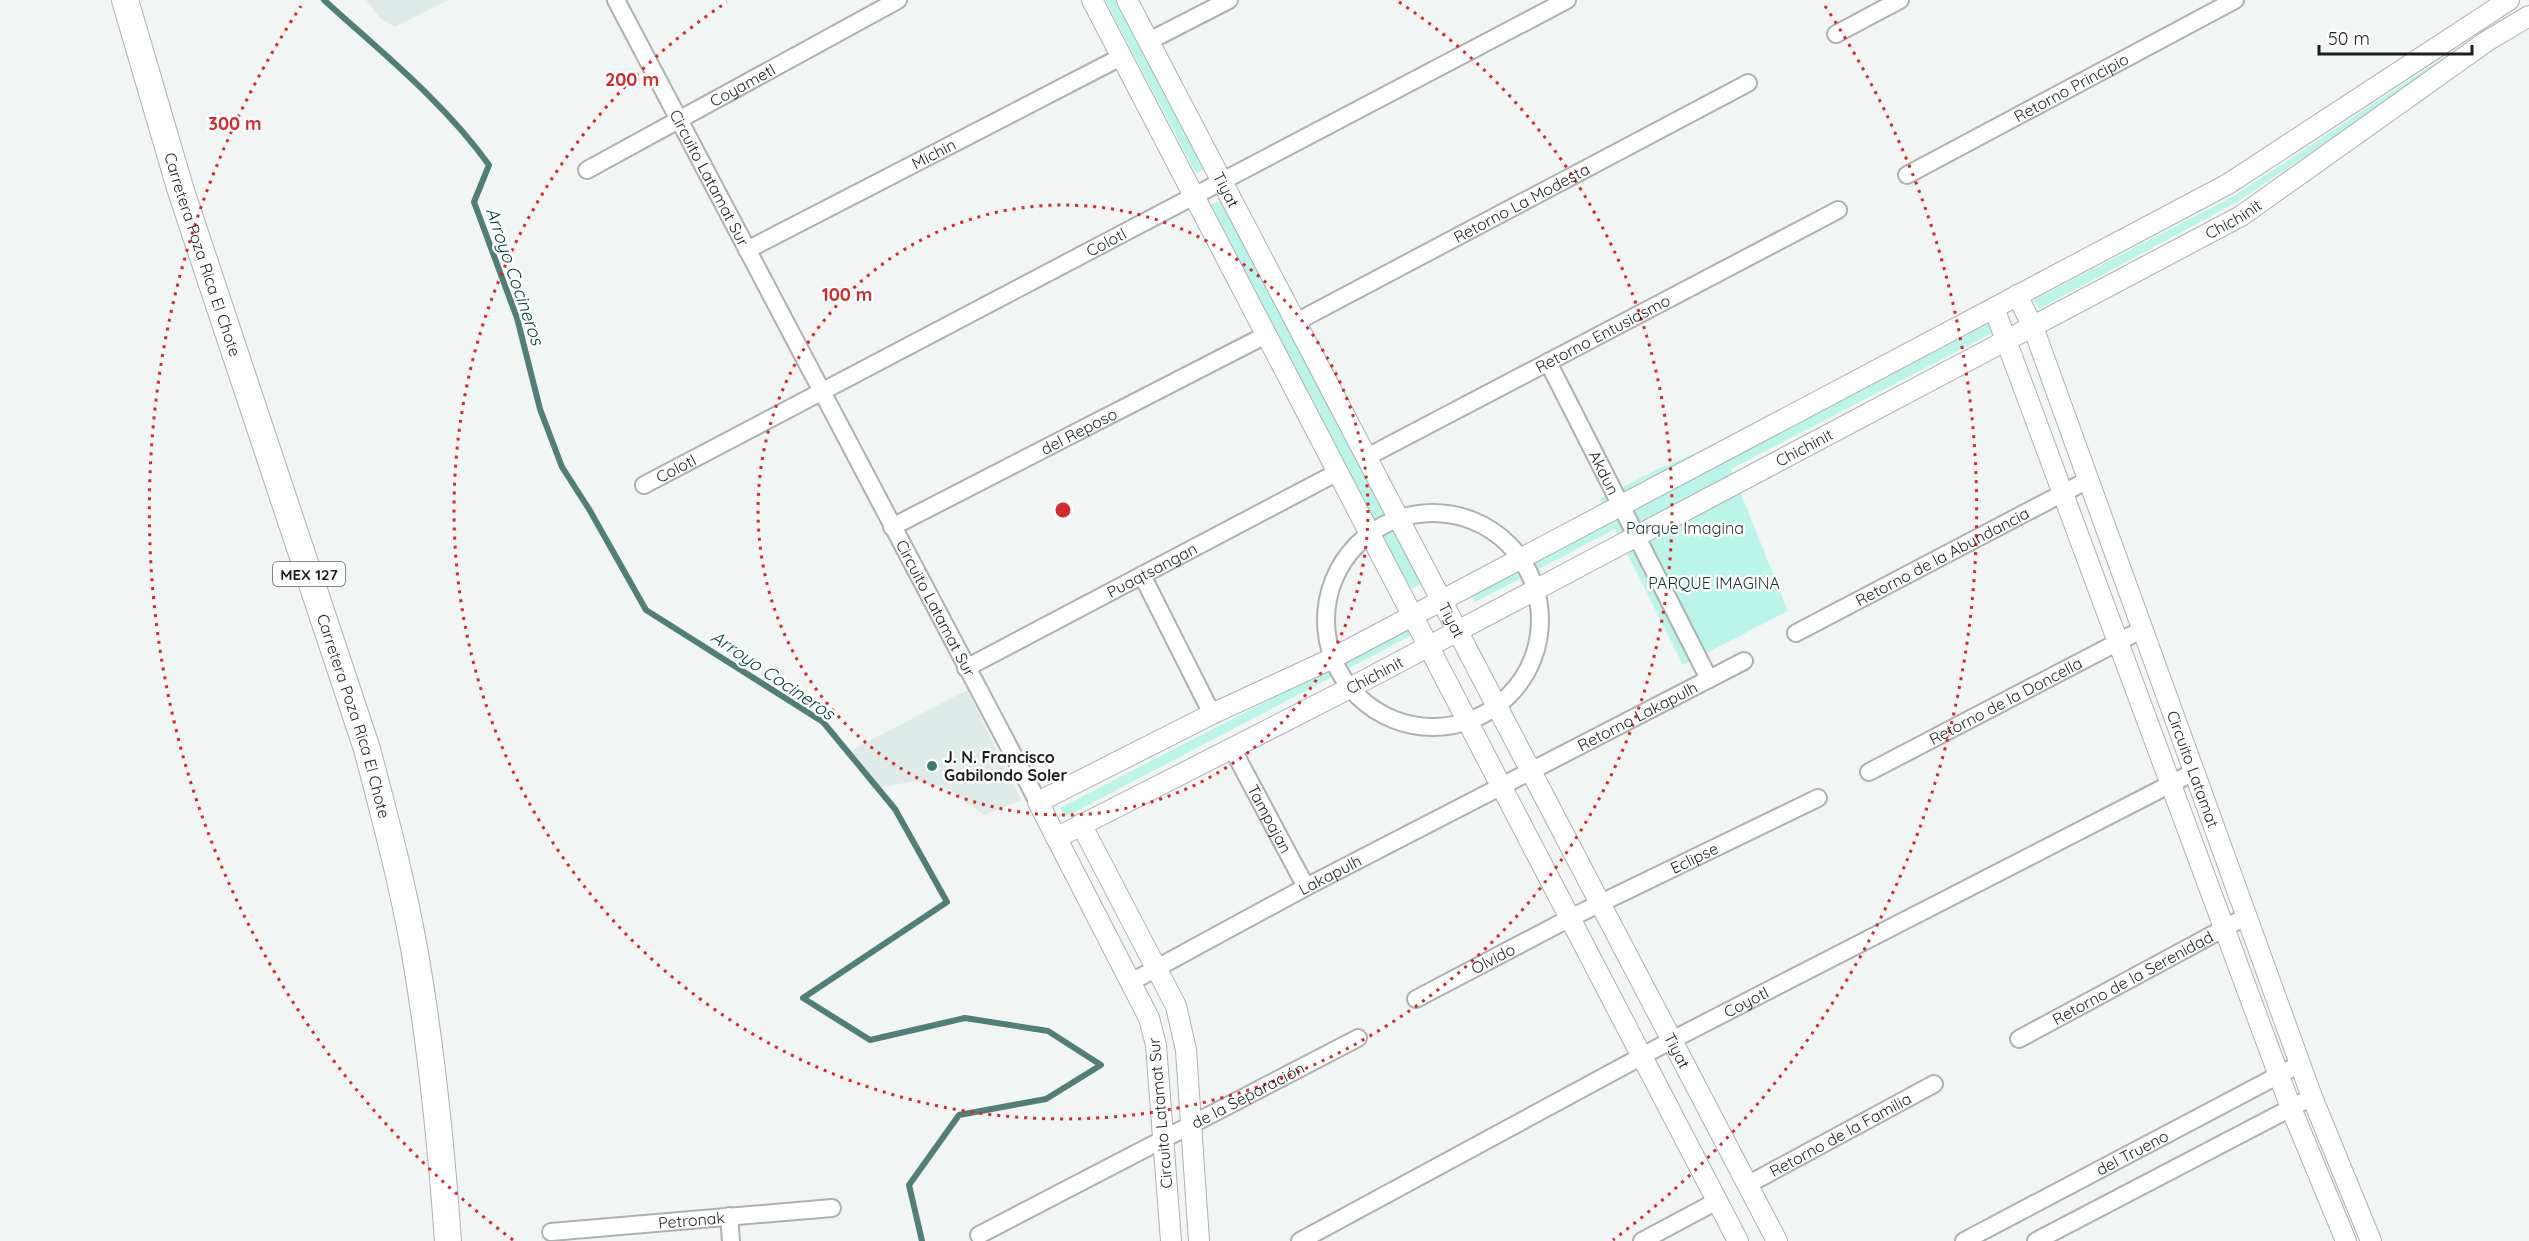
<svg xmlns="http://www.w3.org/2000/svg" width="2529" height="1241" font-family="Quicksand,sans-serif">
	<style>
		.built { fill: #deebe8 }
		.green { fill: #b9f5e9 }
		.lines { fill: none; stroke-linecap: round; stroke-linejoin: round }
		.stream { stroke: #4f7f76; stroke-width: 6 }
		.minor-casing { stroke: #adb1b0; stroke-width: 20 }
		.tertiary-casing { stroke: #adb1b0; stroke-width: 22 }
		.primary-casing { stroke: #adb1b0; stroke-width: 28 }
		.minor { stroke: #fff; stroke-width: 16 }
		.tertiary { stroke: #fff; stroke-width: 20 }
		.primary { stroke: #fff; stroke-width: 26 }
		.ring { fill: none; stroke: #d62828; stroke-width: 3; stroke-dasharray: 3 6 }
		.poi-dot { fill: #397d72; stroke: #fff; stroke-width: 2 }
		.labels { text-anchor: middle; dominant-baseline: central; stroke-width: 5; stroke-linejoin: round; paint-order: stroke }
		.shield { fill: #fff; stroke: #606161; stroke-width: 1.5 }
		.shield-label { font-size: 15px; font-weight: bold; fill: #1c1d1d }
		.street-label { font-size: 16px; fill: #1c1d1d; stroke: #fff }
		.park-label { font-size: 16px; fill: #143530; stroke: #fff }
		.poi-label { font-size: 16px; font-weight: bold; fill: #1c1d1d; stroke: #fff; text-anchor: start }
		.water-label { font-size: 18px; font-style: italic; fill: #01423a; stroke: #fff }
		.centre { fill: #d62828; stroke: #fff; stroke-width: 3 }
		.ring-label { font-size: 18px; text-anchor: middle; font-weight: bold; fill: #d62828; stroke: #fff; stroke-width: 5; stroke-linejoin: round; paint-order: stroke }
	</style>
	<rect width="100%" height="100%" fill="#f1f5f4"/>
	<path class="built" d="M366,0H448L395,27L380,18Z
		M967,690L1021,800L984,815L950,789L914,781L872,789L850,751Z"/>
	<path class="green" d="M1105,0H1119L1207,168L1196,173Z
		M2479,34L2482,37L2237,202L2039,309L2034,300L2234,196Z
		M1221,200L1422,583L1411,589L1211,205Z
		M1992,322L1996,331L1731,469L1788,611L1683,665L1615,529L1475,602L1471,594L1611,521L1600,499L1658,469L1720,443L1727,461Z
		M1412,626L1416,633L1065,817L1060,808Z"/>
	<g class="lines">
		<path class="stream" d="M324,0C381,52 444,102 489,165L474,202L517,318L540,409L562,467L589,509L646,610L823,722L895,809L947,902L803,998L870,1040L965,1018L1048,1031L1101,1065L1046,1099L959,1115L909,1185L922,1241"/>
		<defs>
			<g id="minor">
				<path id="s1" d="M616,0L1038,802"/>
				<path d="M1836,34L1900,0"/>
				<path d="M1149,41L1229,0"/>
				<path id="s2" d="M587,170L898,0"/>
				<path id="s3" d="M1907,175L2235,0"/>
				<path id="s4" d="M747,250L1121,57"/>
				<path id="s5" d="M1296,322L1748,83"/>
				<path id="s6" d="M1548,362L1709,679"/>
				<path id="s7" d="M1367,457L1838,210"/>
				<path id="s8" d="M644,485L1567,0"/>
				<circle cx="1433" cy="620" r="107"/>
				<path id="s9" d="M892,527L1266,335"/>
				<path d="M1142,575L1212,714"/>
				<path id="s10" d="M1796,633L2088,480"/>
				<path id="s11" d="M966,668L1338,472"/>
				<path id="s12" d="M1233,750L1306,887"/>
				<path id="s13" d="M1869,772L2143,629"/>
				<path id="s14" d="M1131,982L1306,887L1744,661"/>
				<path id="s15" d="M1416,999L1570,918L1818,798"/>
				<path id="s16" d="M2019,1039L2247,916"/>
				<path id="s17" d="M1747,1185L1934,1084"/>
				<path d="M729,1216L731,1241"/>
				<path id="s18" d="M551,1232L832,1208"/>
				<path id="s19" d="M979,1235L1358,1038"/>
				<path id="s20" d="M1300,1241L1672,1040L2194,772"/>
				<path d="M1642,1241L1717,1201"/>
				<path id="s21" d="M1964,1241L2300,1064"/>
				<path d="M2036,1241L2312,1097"/>
			</g>
			<g id="tertiary">
				<path d="M1092,0L1738,1241"/>
				<path id="s22" d="M1127,0L1777,1241"/>
				<path id="s23" d="M2017,295L2033,327L2312,1097L2371,1241"/>
				<path d="M1994,308L2291,1108L2346,1241"/>
				<path d="M1081,824L1176,1006L1186,1050L1199,1241"/>
				<path id="s24" d="M1056,838L1350,688L2241,216L2487,41L2529,16"/>
				<path d="M1171,1241L1156,1045L1149,1018L1038,802L1212,714L1333,658L2228,184L2509,0"/>
			</g>
			<g id="primary">
				<path id="s25" d="M125,0L181,191L367,749C384,814 402,881 414,948C431,1044 441,1143 448,1241"/>
			</g>
		</defs>
		<use href="#minor" class="minor-casing"/>
		<use href="#tertiary" class="tertiary-casing"/>
		<use href="#primary" class="primary-casing"/>
		<use href="#minor" class="minor"/>
		<use href="#tertiary" class="tertiary"/>
		<use href="#primary" class="primary"/>
	</g>
	<g class="ring">
		<circle cx="1063" cy="510" r="305"/>
		<path d="M1399 2A609 609 0 1 1 727 2"/>
		<path d="M513 1240A914 914 0 0 1 301 6M1825 6A914 914 0 0 1 1613 1240"/>
	</g>
	<circle class="poi-dot" cx="932" cy="766" r="6"/>
	<g class="labels">
		<rect class="shield" x="273" y="562" width="72" height="24" rx="4.5"/>
		<g class="shield-label">
			<text x="309" y="574">MEX 127</text>
		</g>
		<g class="street-label">
			<text stroke="none"><textPath href="#s2" startOffset="177">Coyametl</textPath></text>
			<text stroke="none"><textPath href="#s3" startOffset="186">Retorno Principio</textPath></text>
			<text stroke="none"><textPath href="#s4" startOffset="210">Michin</textPath></text>
			<text stroke="none"><textPath href="#s1" startOffset="201">Circuito Latamat Sur</textPath></text>
			<text stroke="none"><textPath href="#s22" startOffset="214">Tiyat</textPath></text>
			<text stroke="none"><textPath href="#s5" startOffset="255">Retorno La Modesta</textPath></text>
			<text stroke="none"><textPath href="#s24" startOffset="1330">Chichinit</textPath></text>
			<text stroke="none"><textPath href="#s8" startOffset="522">Colotl</textPath></text>
			<text stroke="none"><textPath href="#s25" startOffset="266">Carretera Poza Rica El Chote</textPath></text>
			<text stroke="none"><textPath href="#s7" startOffset="266">Retorno Entusiasmo</textPath></text>
			<text stroke="none"><textPath href="#s9" startOffset="210">del Reposo</textPath></text>
			<text stroke="none"><textPath href="#s24" startOffset="844">Chichinit</textPath></text>
			<text stroke="none"><textPath href="#s8" startOffset="36">Colotl</textPath></text>
			<text stroke="none"><textPath href="#s6" startOffset="124">Akdun</textPath></text>
			<text stroke="none"><textPath href="#s10" startOffset="165">Retorno de la Abundancia</textPath></text>
			<text stroke="none"><textPath href="#s11" startOffset="210">Puaqtsangan</textPath></text>
			<text stroke="none"><textPath href="#s1" startOffset="687">Circuito Latamat Sur</textPath></text>
			<text stroke="none"><textPath href="#s22" startOffset="700">Tiyat</textPath></text>
			<text stroke="none"><textPath href="#s24" startOffset="358">Chichinit</textPath></text>
			<text stroke="none"><textPath href="#s13" startOffset="154">Retorno de la Doncella</textPath></text>
			<text stroke="none"><textPath href="#s25" startOffset="752">Carretera Poza Rica El Chote</textPath></text>
			<text stroke="none"><textPath href="#s14" startOffset="572">Retorno Lakapulh</textPath></text>
			<text stroke="none"><textPath href="#s23" startOffset="506">Circuito Latamat</textPath></text>
			<text stroke="none"><textPath href="#s12" startOffset="78">Tampajan</textPath></text>
			<text stroke="none"><textPath href="#s15" startOffset="312">Eclipse</textPath></text>
			<text stroke="none"><textPath href="#s14" startOffset="226">Lakapulh</textPath></text>
			<text stroke="none"><textPath href="#s15" startOffset="87">Olvido</textPath></text>
			<text stroke="none"><textPath href="#s16" startOffset="129">Retorno de la Serenidad</textPath></text>
			<text stroke="none"><textPath href="#s20" startOffset="506">Coyotl</textPath></text>
			<text stroke="none"><textPath href="#s22" startOffset="1186">Tiyat</textPath></text>
			<text stroke="none"><textPath href="#s19" startOffset="303">de la Separación</textPath></text>
			<text transform="translate(1160 1113) rotate(-95)">Circuito Latamat Sur</text>
			<text stroke="none"><textPath href="#s17" startOffset="106">Retorno de la Familia</textPath></text>
			<text stroke="none"><textPath href="#s21" startOffset="190">del Trueno</textPath></text>
			<text stroke="none"><textPath href="#s18" startOffset="141">Petronak</textPath></text>
		</g>
		<g class="park-label">
			<text x="1685" y="528">Parque Imagina</text>
			<text x="1714" y="583">PARQUE IMAGINA</text>
		</g>
		<g class="poi-label">
			<text x="944" y="757">J. N. Francisco<tspan x="944" dy="18">Gabilondo Soler</tspan></text>
		</g>
		<g class="water-label">
			<text transform="translate(515 276) rotate(71)">Arroyo Cocineros</text>
			<text transform="translate(773 675) rotate(34)">Arroyo Cocineros</text>
		</g>
	</g>
	<circle cx="1063" cy="510" r="9" class="centre"/>
	<g class="ring-label">
		<text x="632" y="86">200 m</text>
		<text x="235" y="130">300 m</text>
		<text x="847" y="301">100 m</text>
	</g>
	<path d="M2319 45v9h153v-9" fill="none" stroke="#1c1d1d" stroke-width="3"/>
	<text x="2328" y="45" font-size="18" fill="#1c1d1d" stroke="#ffffff" stroke-width="4.5" paint-order="stroke">50 m</text>
</svg>
